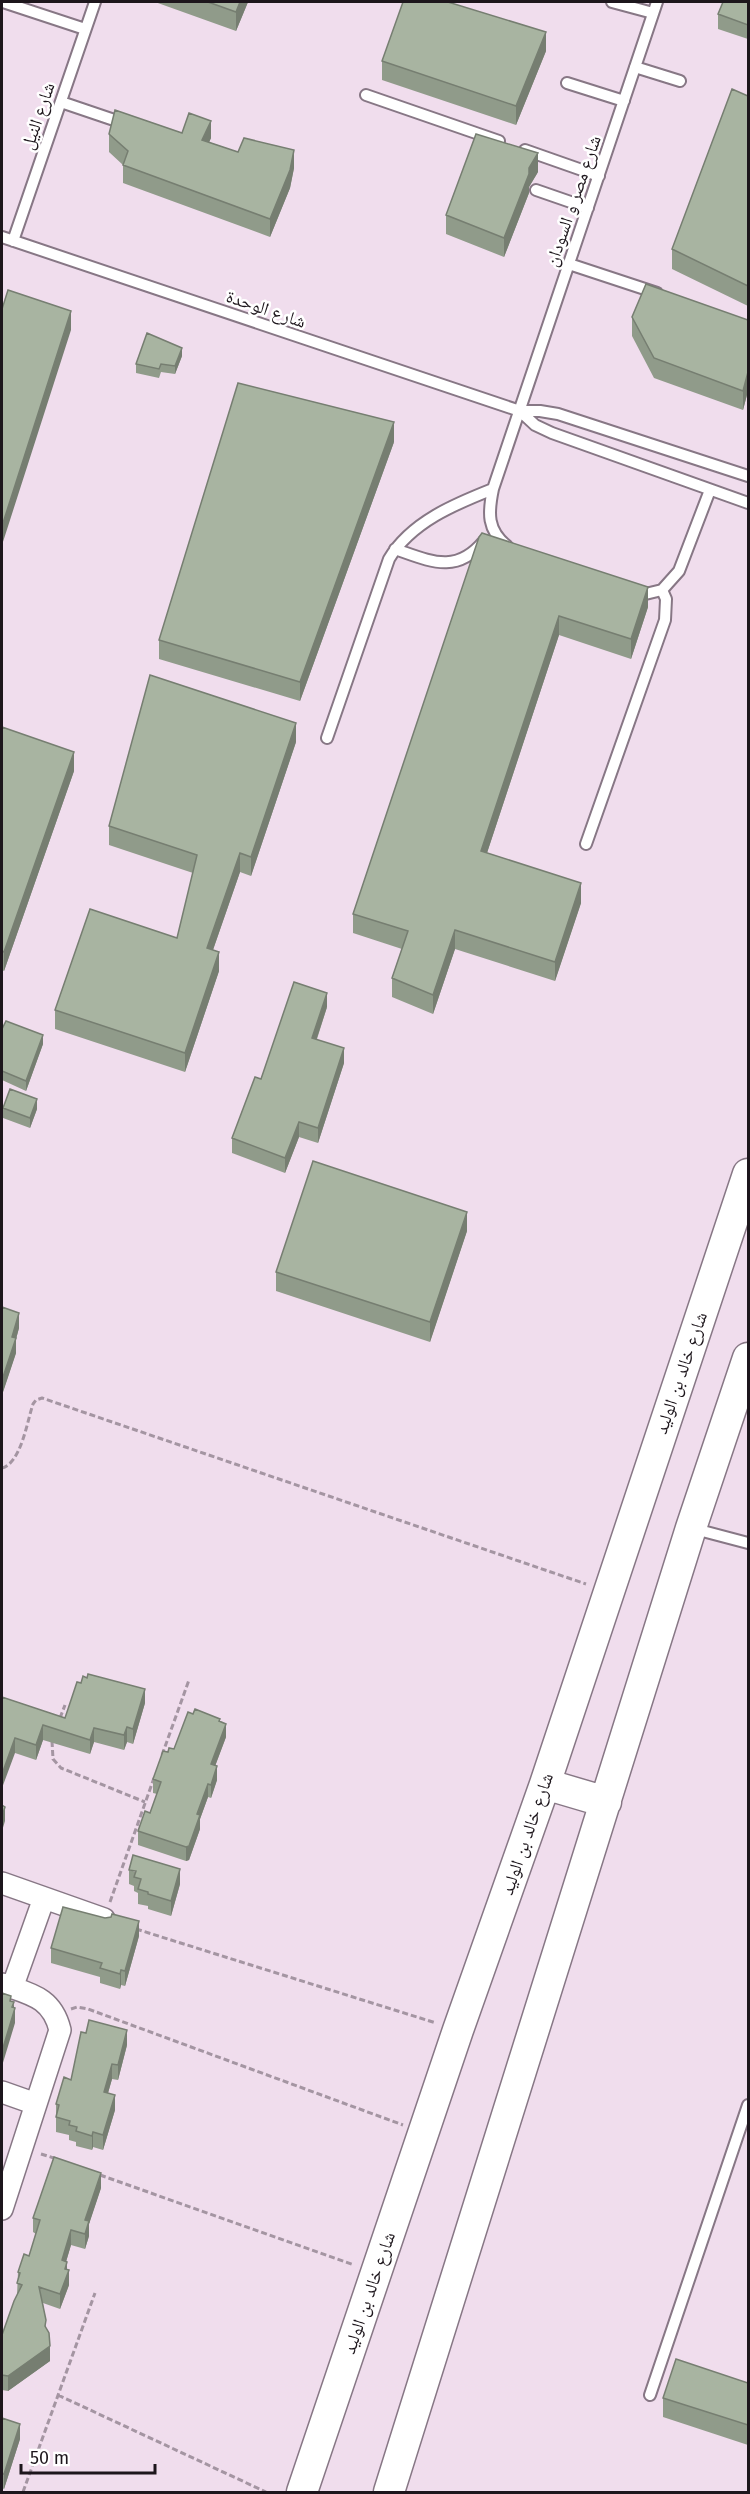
<svg xmlns="http://www.w3.org/2000/svg" width="750" height="2494" font-family="'Fira Sans','Noto Naskh Arabic',sans-serif">
	<style>
		.lines { fill: none; stroke-linecap: round; stroke-linejoin: round }
		.service-casing { stroke: #877785; stroke-width: 14 }
		.minor-casing { stroke: #877785; stroke-width: 24 }
		.secondary-casing { stroke: #877785; stroke-width: 33 }
		.path { stroke: #a495a2; stroke-width: 3; stroke-dasharray: 6 3; stroke-linecap: butt }
		.service { stroke: #fff; stroke-width: 10 }
		.minor { stroke: #fff; stroke-width: 21 }
		.secondary { stroke: #fff; stroke-width: 30 }
		.wall { fill: #909b8a }
		.shaded-wall { fill: #767e71 }
		.building { fill: #a8b4a1; stroke: #767e71; stroke-width: 1.5 }
		.labels { text-anchor: middle; dominant-baseline: central; stroke-width: 5; stroke-linejoin: round; paint-order: stroke }
		.street-label { font-size: 18px; fill: #1d161c; stroke: #fff }
	</style>
	<rect width="100%" height="100%" fill="#f0dded"/>
	<g class="lines">
		<defs>
			<path id="service" d="M3,2L85,29
				M612,2L653,13
				M635,67L680,81
				M567,83L624,101
				M366,95L499,141
				M61,102L126,124
				M525,150L599,176
				M536,190L588,208
				M2,237L520,411H540L558,414L748,476
				M13,241L95,2
				M569,264L657,293
				M520,411L535,425L552,433L748,503
				M507,546C487,530 488,513 493,489L657,2
				M395,549C430,561 456,575 484,541
				M637,596L662,590L679,571L710,490
				M327,738L389,559C411,522 455,504 493,489
				M586,844L665,620L666,599L662,590
				M691,1528L748,1543
				M650,2395L748,2105"/>
			<path id="minor" d="M2,1883L104,1919
				M2,1984C30,1994 52,1997 60,2030L2,2209
				M12,1988L44,1898
				M2,2092L36,2104"/>
			<path id="secondary" d="M545,1784L606,1802
				M302,2492L458,2030L545,1784L748,1174
				M389,2492L691,1528L748,1358"/>
		</defs>
		<use href="#service" class="service-casing"/>
		<use href="#minor" class="minor-casing"/>
		<use href="#secondary" class="secondary-casing"/>
		<path class="path" d="M2,1468C21,1463 27,1422 33,1404L36,1400L42,1398L586,1584
			M60,1718L65,1705
			M52,1741L53,1759L61,1768L145,1802
			M162,1755L189,1680
			M110,1902L154,1778
			M136,1929L436,2023
			M71,2009L77,2007L88,2009L403,2125
			M41,2154L57,2159
			M100,2175L354,2265
			M58,2395L266,2492
			M23,2492L95,2293"/>
		<use href="#service" class="service"/>
		<use href="#minor" class="minor"/>
		<use href="#secondary" class="secondary"/>
	</g>
	<path class="wall" d="M155,2H248L236,31Z
		M748,2V39L718,29V14Z
		M546,51L516,125L382,80V61Z
		M748,96V306L672,269V249Z
		M182,133L211,138L209,142L238,152L294,168L290,188L270,237L123,183V165L109,152V134Z
		M538,172L529,187V193L504,257L446,234V215Z
		M632,317L748,320V391L743,410L654,378L632,336Z
		M182,356L175,374L161,372L159,378L136,373V364Z
		M394,442L300,701L159,659V640Z
		M479,537L648,607L631,659L559,635L487,853L581,903L555,981L455,949L433,1014L392,997V978L402,949L353,933V914Z
		M2,727L74,771L4,971L2,970Z
		M296,742L251,876L240,872L213,950L219,971L185,1072L55,1029V1010L177,938L193,873L109,845V826Z
		M327,1007L317,1039L344,1063L318,1143L299,1137L285,1173L232,1153V1138L261,1079Z
		M2,1029L43,1044L26,1091L2,1080Z
		M3,1108L37,1109L30,1128L3,1118Z
		M467,1231L430,1342L276,1291V1272Z
		M2,1307L19,1328L16,1339V1353L3,1392L2,1391Z
		M2,1697L65,1718L145,1703L133,1744L127,1742L124,1750L94,1742L90,1754L43,1740L36,1760L15,1753Z
		M220,1721L226,1737L215,1766L217,1780L211,1798L208,1797L200,1819V1829L189,1860L186,1861L138,1845V1831L150,1813L157,1794L153,1793V1779L168,1752Z
		M129,1870L180,1884L171,1916L148,1909V1906L138,1904V1893L134,1891V1886L129,1884Z
		M139,1936L125,1986L121,1985L120,1989L100,1983V1977L51,1963V1948Z
		M127,2045L118,2080L112,2079L108,2093L115,2110L103,2150L93,2147L92,2150L76,2146V2142L69,2140V2135L56,2132V2104L71,2080Z
		M101,2188L89,2224V2236L85,2249L71,2245L66,2262L69,2285L60,2309L43,2303L50,2361L8,2391L2,2390V2335L17,2295L18,2272L29,2256L36,2234L33,2232V2218Z
		M748,2383V2445L663,2417V2398Z
		M2,2418L20,2439L4,2489L2,2488Z"/>
	<path class="shaded-wall" d="M240,2H248L236,31V12Z
		M546,32V51L516,125V106Z
		M211,121V138L202,158V140Z
		M294,150V168L290,188L270,237V219Z
		M538,153V172L529,187V193L504,257V238L529,168Z
		M71,311V330L2,545V526Z
		M182,348V356L175,374V366Z
		M748,372V391L743,410V391Z
		M394,422V442L300,701V682Z
		M648,587V607L631,659V639Z
		M559,616V635L481,871V851Z
		M296,723V742L251,876V857Z
		M74,752V771L4,971V952Z
		M240,853V872L207,967V948Z
		M581,883V903L555,981V962Z
		M455,930V949L433,1014V995Z
		M219,952V971L185,1072V1053Z
		M327,993V1007L312,1053V1038Z
		M43,1035V1044L26,1091V1081Z
		M344,1048V1063L318,1143V1128Z
		M37,1099V1109L30,1128V1118Z
		M299,1122V1137L285,1173V1158Z
		M467,1212V1231L430,1342V1322Z
		M19,1313V1328L16,1339V1353L3,1392V1377L12,1337Z
		M145,1689V1703L133,1744V1729Z
		M226,1724V1737L211,1777V1764Z
		M43,1725V1740L36,1760V1745Z
		M127,1727V1742L124,1750V1735Z
		M94,1728V1742L90,1754V1740Z
		M15,1738V1753L2,1788V1774Z
		M217,1766V1780L211,1798V1785Z
		M208,1784V1797L200,1819V1829L189,1860L186,1861V1847Z
		M5,1807V1821L2,1831V1816Z
		M180,1869V1884L171,1916V1901Z
		M139,1921V1936L125,1986V1971Z
		M121,1970V1985L120,1989V1974Z
		M14,2002V2011L15,2008V2023L2,2066V2051Z
		M127,2030V2045L118,2080V2065Z
		M112,2064V2079L104,2107V2092Z
		M115,2095V2110L103,2150V2135Z
		M93,2132V2147L92,2150V2136Z
		M101,2173V2188L89,2224V2236L85,2249V2220Z
		M71,2230V2245L62,2275V2260Z
		M67,2262V2274L69,2270V2285L60,2309V2294Z
		M50,2346V2361L8,2391V2376Z
		M20,2424V2439L4,2489V2474Z"/>
	<path class="building" d="M208,2H240L236,12Z
		M403,2H448L546,32L516,106L382,61Z
		M723,2H748V25L718,14Z
		M732,89L748,96V286L672,249Z
		M115,110L182,133L189,113L211,121L202,140L238,152L244,138L294,150L290,170L270,219L123,165L128,151L109,134Z
		M476,134L538,153L529,168V174L504,238L446,215Z
		M646,284L748,320V372L743,391L654,358L632,317Z
		M8,290L71,311L2,526V309Z
		M147,333L182,348L175,366L161,364L159,369L136,364Z
		M238,383L394,422L300,682L159,640Z
		M482,533L648,587L631,639L559,616L481,851L581,883L555,962L455,930L433,995L392,978L408,931L353,914L479,537Z
		M150,675L296,723L251,857L240,853L207,948L219,952L185,1053L55,1010L90,909L177,938L197,855L109,826Z
		M2,727L74,752L4,952L2,951Z
		M294,982L327,993L312,1038L344,1048L318,1128L299,1122L285,1158L232,1138L255,1077L261,1079Z
		M6,1021L43,1035L26,1081L2,1071V1029Z
		M10,1089L37,1099L30,1118L3,1108Z
		M313,1161L467,1212L430,1322L276,1272Z
		M2,1307L19,1313L12,1337L16,1338L3,1377H2Z
		M88,1674L145,1689L133,1729L127,1727L124,1735L94,1728L90,1740L43,1725L36,1745L15,1738L2,1774V1697L65,1718L77,1682L81,1683L83,1676L87,1678Z
		M195,1709L220,1719L219,1721L226,1724L211,1764L217,1766L211,1785L208,1784L197,1814L200,1815L189,1846L186,1847L138,1831L145,1811L150,1813L161,1782L153,1779L163,1751L168,1752L169,1748L174,1749L188,1712L193,1714Z
		M2,1805L5,1807L2,1816Z
		M133,1855L180,1869L171,1901L148,1894V1892L138,1889L141,1879L134,1877L136,1871L129,1870Z
		M63,1907L105,1918L111,1917L112,1914L139,1921L125,1971L121,1970L120,1974L100,1968L102,1963L51,1948Z
		M2,1993L11,1996L10,2001L14,2002L12,2007L15,2008L2,2051Z
		M89,2020L127,2030L118,2065L112,2064L104,2092L115,2095L103,2135L93,2132L92,2136L76,2131L77,2127L69,2125L70,2121L56,2117L59,2105L56,2104L64,2077L71,2080L81,2032L86,2033Z
		M54,2157L101,2173L85,2220L89,2221L85,2234L71,2230L62,2260L67,2262L65,2269L69,2270L60,2294L39,2287L46,2320L45,2326L49,2333L50,2346L8,2376L2,2375V2335L14,2301L22,2285L17,2283L20,2273L18,2272L24,2254L29,2256L40,2220L33,2218Z
		M676,2359L748,2383V2425L663,2398Z
		M2,2418L20,2424L4,2474H2Z"/>
	<g class="labels">
		<g class="street-label">
			<text transform="translate(38 116) rotate(-71)">شارع النيل</text>
			<text transform="translate(573 201) rotate(-71)">شارع مصر و السودان</text>
			<text transform="translate(266 309) rotate(19)">شارع الوحدة</text>
			<text transform="translate(681 1373) rotate(-71)">شارع خالد بن الوليد</text>
			<text transform="translate(527 1834) rotate(-71)">شارع خالد بن الوليد</text>
			<text transform="translate(369 2293) rotate(-71)">شارع خالد بن الوليد</text>
		</g>
	</g>
	<rect width="750" height="2494" fill="none" stroke="#1d161c" stroke-width="6"/>
	<path d="M21 2464v9h134v-9" fill="none" stroke="#1d161c" stroke-width="3"/>
	<text x="30" y="2464" font-size="18" fill="#1d161c" stroke="#ffffff" stroke-width="4.5" paint-order="stroke">50 m</text>
</svg>
